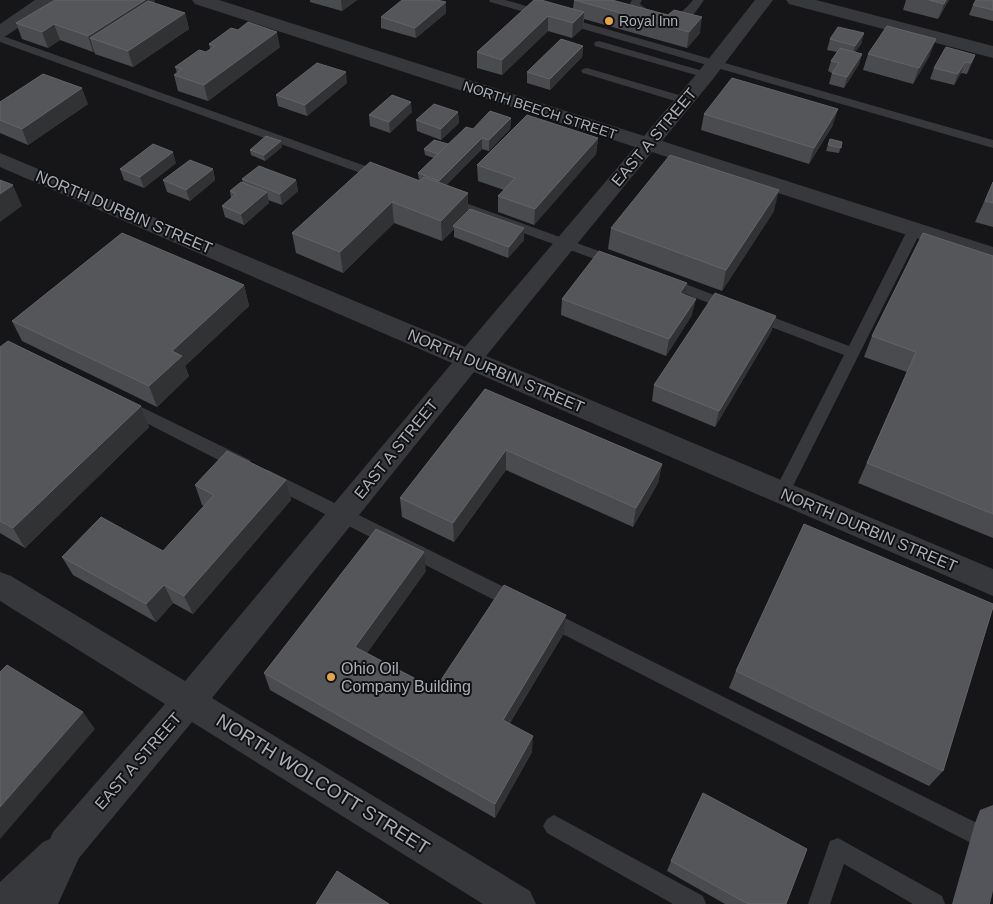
<svg xmlns="http://www.w3.org/2000/svg" width="993" height="904" font-family="Arial,sans-serif">
	<style>
		.lines { fill: none; stroke-linecap: round; stroke-linejoin: round }
		.lane { fill: #37383c; fill-rule: evenodd }
		.street { fill: #37383c; fill-rule: evenodd }
		.primary { fill: #53555b; fill-rule: evenodd }
		.wall { fill: #4a4b4f }
		.shaded-wall { fill: #313234 }
		.building { fill: #54565a; stroke: #626469 }
		.poi-dot { fill: #e5a540; stroke: #111113; stroke-width: 2 }
		.labels { text-anchor: middle; dominant-baseline: central; stroke-width: 4; stroke-linejoin: round; paint-order: stroke }
		.far-poi-label { font-size: 14px; fill: #a9aeb7; stroke: #111113; text-anchor: start }
		.far-street-label { font-size: 14px; fill: #a9aeb7; stroke: #111113 }
		.street-label { font-size: 16px; fill: #a9aeb7; stroke: #111113 }
		.poi-label { font-size: 16px; fill: #a9aeb7; stroke: #111113; text-anchor: start }
		.near-street-label { font-size: 19px; fill: #a9aeb7; stroke: #111113 }
	</style>
	<rect width="100%" height="100%" fill="#161618"/>
	<g class="lines">
		<path class="lane" d="M489,0H505L993,140V148L490,2Z
			M632,0H642L640,4C663,22 675,22 693,0H704C699,7 693,17 685,21C668,29 640,18 629,5Z
			M0,35L385,173L387,176L385,179H377L0,42Z
			M599,41L710,73L712,75L706,78L595,46L594,44L595,42Z
			M587,68L689,98L691,100L685,104L583,73L581,71L583,69Z
			M449,197L621,259L623,262L621,265H611L444,204L442,201Z
			M915,225L922,229L790,492L788,497L782,499L776,497L774,492L844,355L662,285L660,282L662,279H672L849,346L908,229Z
			M125,399L250,460L252,465L250,470L244,471L238,470L119,409L117,405L119,401Z
			M268,470L524,597L527,603L524,609L518,611L512,609L262,482L260,477L262,472Z
			M545,608L993,831V849L989,851L981,848L539,622L536,616L539,610Z
			M554,815L703,896L706,904H673L547,833L543,826L547,819Z
			M838,838L942,896L945,904H913L844,864L830,904H808L830,841Z"/>
		<path class="street" d="M35,0H56L53,4L6,36L0,38V24Z
			M192,0H219L644,136L699,71L755,0H773L713,79L662,141L993,247V263L652,152L486,356L993,569V596L474,372L212,698L530,891L536,904H483L192,722L79,858L58,904H0V882L43,842L50,839L53,832L165,704L0,601V572L11,576L185,681L452,363L0,167V153L465,347L635,147L195,4Z
			M786,0H816L993,46V58L789,4Z"/>
		<path class="primary" d="M993,805V891L990,904H952L975,823L980,810Z"/>
	</g>
	<path class="wall" d="M55,0H154L155,4L185,13L189,29L133,67L95,54L94,51L93,52L60,40L48,48L22,39L16,23Z
		M310,0H357L342,11L310,2Z
		M534,0L573,9L574,0L700,33L687,48L584,19L583,28L572,38L548,31L502,75L477,68V52Z
		M906,0H949L938,19L903,10Z
		M993,0V21L969,15L973,5Z
		M446,13L416,38L381,28V17Z
		M864,33L861,44L855,52L862,54L859,64L844,88L829,84L832,73L828,71L831,61L837,52L827,50L830,39Z
		M209,44L280,47L208,101L178,91L174,75L177,73L175,67L206,52L210,49Z
		M583,46L582,57L550,90L527,83V72Z
		M868,54L930,55L913,84L863,70Z
		M975,55L967,74L961,73L954,85L930,79L934,68Z
		M347,83L307,116L278,106L276,95Z
		M0,102L88,104L28,145L0,133Z
		M412,112L390,133L370,126L369,115Z
		M458,112L459,123L441,140L417,131L416,120Z
		M704,114L833,125L809,164L701,130Z
		M511,118L510,129L489,151L482,149L446,185L468,193V210L524,240L508,258L454,237V229L442,241L394,223L343,273L296,253L292,233L419,180L418,173L434,158L425,155L424,149L448,144L473,129Z
		M598,138L596,154L534,225L498,212V196L504,190L478,181L477,165Z
		M830,139L842,142L839,153L826,151Z
		M282,147L265,161L251,155L250,150Z
		M176,163L144,188L124,180L120,169Z
		M213,169L215,180L190,201L167,192L163,180Z
		M242,179L296,180L298,191L282,205L268,200L269,203L244,225L225,217L222,206L231,198L230,191L243,183Z
		M993,182V227L975,222Z
		M774,211L722,291L608,249L611,228Z
		M993,256V538L858,483L907,372L864,357L872,336Z
		M244,285L249,306L185,366L189,376L157,407L22,341L12,321Z
		M685,295L692,315L666,356L561,315L562,299Z
		M776,316L771,332L715,427L652,401L654,385Z
		M0,347L141,406L149,427L25,548L0,533Z
		M485,389L662,464L658,483L633,527L506,470L454,542L402,517L400,498Z
		M286,480L291,500L193,614L173,603L156,622L73,575L62,557L163,551L204,506L202,505L195,485Z
		M426,571L367,653L435,689L564,633L510,723L532,752L495,818L270,690L264,673Z
		M736,671L943,771L929,786L729,688Z
		M671,861L786,904H725L667,871Z"/>
	<path class="shaded-wall" d="M145,0H154L157,11L90,38L94,51L93,52L88,36Z
		M341,0H357L342,11Z
		M946,0H949L938,19L944,4Z
		M446,2V13L416,38L415,28Z
		M584,12L583,28L572,38L573,23Z
		M185,13L189,29L133,67L128,51Z
		M548,16V31L502,75V60Z
		M702,17L700,33L687,48L689,32Z
		M54,24L60,40L48,48L42,32Z
		M277,32L280,47L208,101L204,85Z
		M864,33L861,44L852,57L855,46Z
		M936,39L930,55L913,84L919,68Z
		M583,46L582,57L550,90V79Z
		M862,54L859,64L844,88L847,77Z
		M975,55L971,66L967,74L971,63Z
		M965,62L961,73L954,85L958,74Z
		M346,72L347,83L307,116L305,105Z
		M82,88L88,104L28,145L22,129Z
		M411,102L412,112L390,133L389,122Z
		M838,109L833,125L809,164L814,148Z
		M458,112L459,123L441,140V129Z
		M511,118L510,129L489,151V140Z
		M482,138V149L440,192L439,181Z
		M598,138L596,154L534,225L535,209Z
		M281,141L282,147L265,161L264,155Z
		M173,152L176,163L144,188L140,177Z
		M213,169L215,180L190,201L186,190Z
		M296,180L298,191L282,205L280,194Z
		M13,185L22,206L0,222V194Z
		M779,190L774,211L722,291L726,270Z
		M267,192L269,203L244,225L241,214Z
		M468,193V214L453,226L454,229L442,241L441,221Z
		M392,202L394,223L343,273L340,252Z
		M524,228V240L508,258L509,247Z
		M687,283L684,299L680,293Z
		M244,285L249,306L185,366L189,376L157,407L149,386L172,351Z
		M696,299L692,315L666,356L669,339Z
		M776,316L771,332L715,427L719,411Z
		M141,406L149,427L25,548L13,528Z
		M506,450V470L454,542L453,523Z
		M662,464L658,483L633,527L636,508Z
		M286,480L291,500L193,614L184,596Z
		M424,552L426,571L359,664L355,647Z
		M164,585L173,603L156,622L146,604Z
		M566,615L564,633L502,736L503,720Z
		M83,712L95,729L0,839V807Z
		M533,736L532,752L495,818V804Z"/>
	<path class="building" d="M55,0H145L88,36L54,24L42,32L16,23Z
		M402,0H437L446,2L415,28L381,17Z
		M534,0H541L584,12L573,23L548,16L502,60L477,52Z
		M574,0H612L668,15L674,10L702,17L689,32Z
		M929,0H946L944,4Z
		M976,0H993V10L973,5Z
		M148,1L185,13L128,51L90,38Z
		M248,22L277,32L204,85L174,75L182,69L175,67L199,50L206,52L215,46L209,44L231,28L238,30Z
		M887,26L936,39L919,68L868,54Z
		M838,27L864,33L855,46L830,39Z
		M561,39L583,46L550,79L527,72Z
		M946,47L975,55L971,63L965,62L958,74L934,68Z
		M840,48L862,54L847,77L832,73L839,63L831,61Z
		M317,63L346,72L305,105L276,95Z
		M43,74L82,88L22,129L0,120V102Z
		M732,78L838,109L814,148L704,114Z
		M392,95L411,102L389,122L369,115Z
		M434,104L458,112L441,129L416,120Z
		M490,111L511,118L489,140L482,138L439,181L418,173L466,127L473,129Z
		M527,115L598,138L535,209L498,196L515,178L477,165Z
		M266,136L281,141L264,155L250,150Z
		M830,139L842,142L841,148L828,145Z
		M434,140L448,144L438,154L424,149Z
		M153,144L173,152L140,177L120,169Z
		M670,155L779,190L726,270L611,228Z
		M190,160L213,169L186,190L163,180Z
		M370,162L420,181L424,177L468,193L441,221L392,202L340,252L292,233Z
		M259,166L296,180L280,194L242,179Z
		M0,180L13,185L0,194Z
		M241,182L267,192L241,214L222,206L236,194L230,191Z
		M993,182V203L985,201Z
		M470,209L524,228L509,247L453,226Z
		M122,233L244,285L172,351L182,356L149,386L12,321Z
		M923,233L993,256V514L867,463L916,352L872,336Z
		M599,251L687,283L680,293L696,299L669,339L562,299Z
		M715,293L776,316L719,411L654,385Z
		M8,341L141,406L13,528L0,521V347Z
		M485,389L662,464L636,508L506,450L453,523L400,498Z
		M227,451L286,480L184,596L164,585L146,604L62,557L101,517L163,551L214,495L195,485Z
		M804,524L993,604V607L943,771L736,671Z
		M376,529L424,552L355,647L435,689L504,585L566,615L503,720L533,736L495,804L264,673Z
		M7,665L83,712L0,807V672Z
		M703,793L807,849L786,904H748L671,861Z
		M337,871L389,904H316Z"/>
	<g class="poi-dot">
		<circle cx="609" cy="21" r="5"/>
		<circle cx="331" cy="677" r="5"/>
	</g>
	<g class="labels">
		<g class="far-poi-label">
			<text x="619" y="21">Royal Inn</text>
		</g>
		<g class="far-street-label">
			<text transform="translate(540 110) rotate(18)">NORTH BEECH STREET</text>
		</g>
		<g class="street-label">
			<text transform="translate(654 137) rotate(-50)">EAST A STREET</text>
			<text transform="translate(124 212) rotate(23)">NORTH DURBIN STREET</text>
			<text transform="translate(496 371) rotate(23)">NORTH DURBIN STREET</text>
			<text transform="translate(396 449) rotate(-51)">EAST A STREET</text>
			<text transform="translate(869 530) rotate(23)">NORTH DURBIN STREET</text>
			<text transform="translate(138 761) rotate(-49)">EAST A STREET</text>
		</g>
		<g class="poi-label">
			<text x="341" y="668">Ohio Oil<tspan x="341" dy="18">Company Building</tspan></text>
		</g>
		<g class="near-street-label">
			<text transform="translate(323 784) rotate(32)">NORTH WOLCOTT STREET</text>
		</g>
	</g>
</svg>
